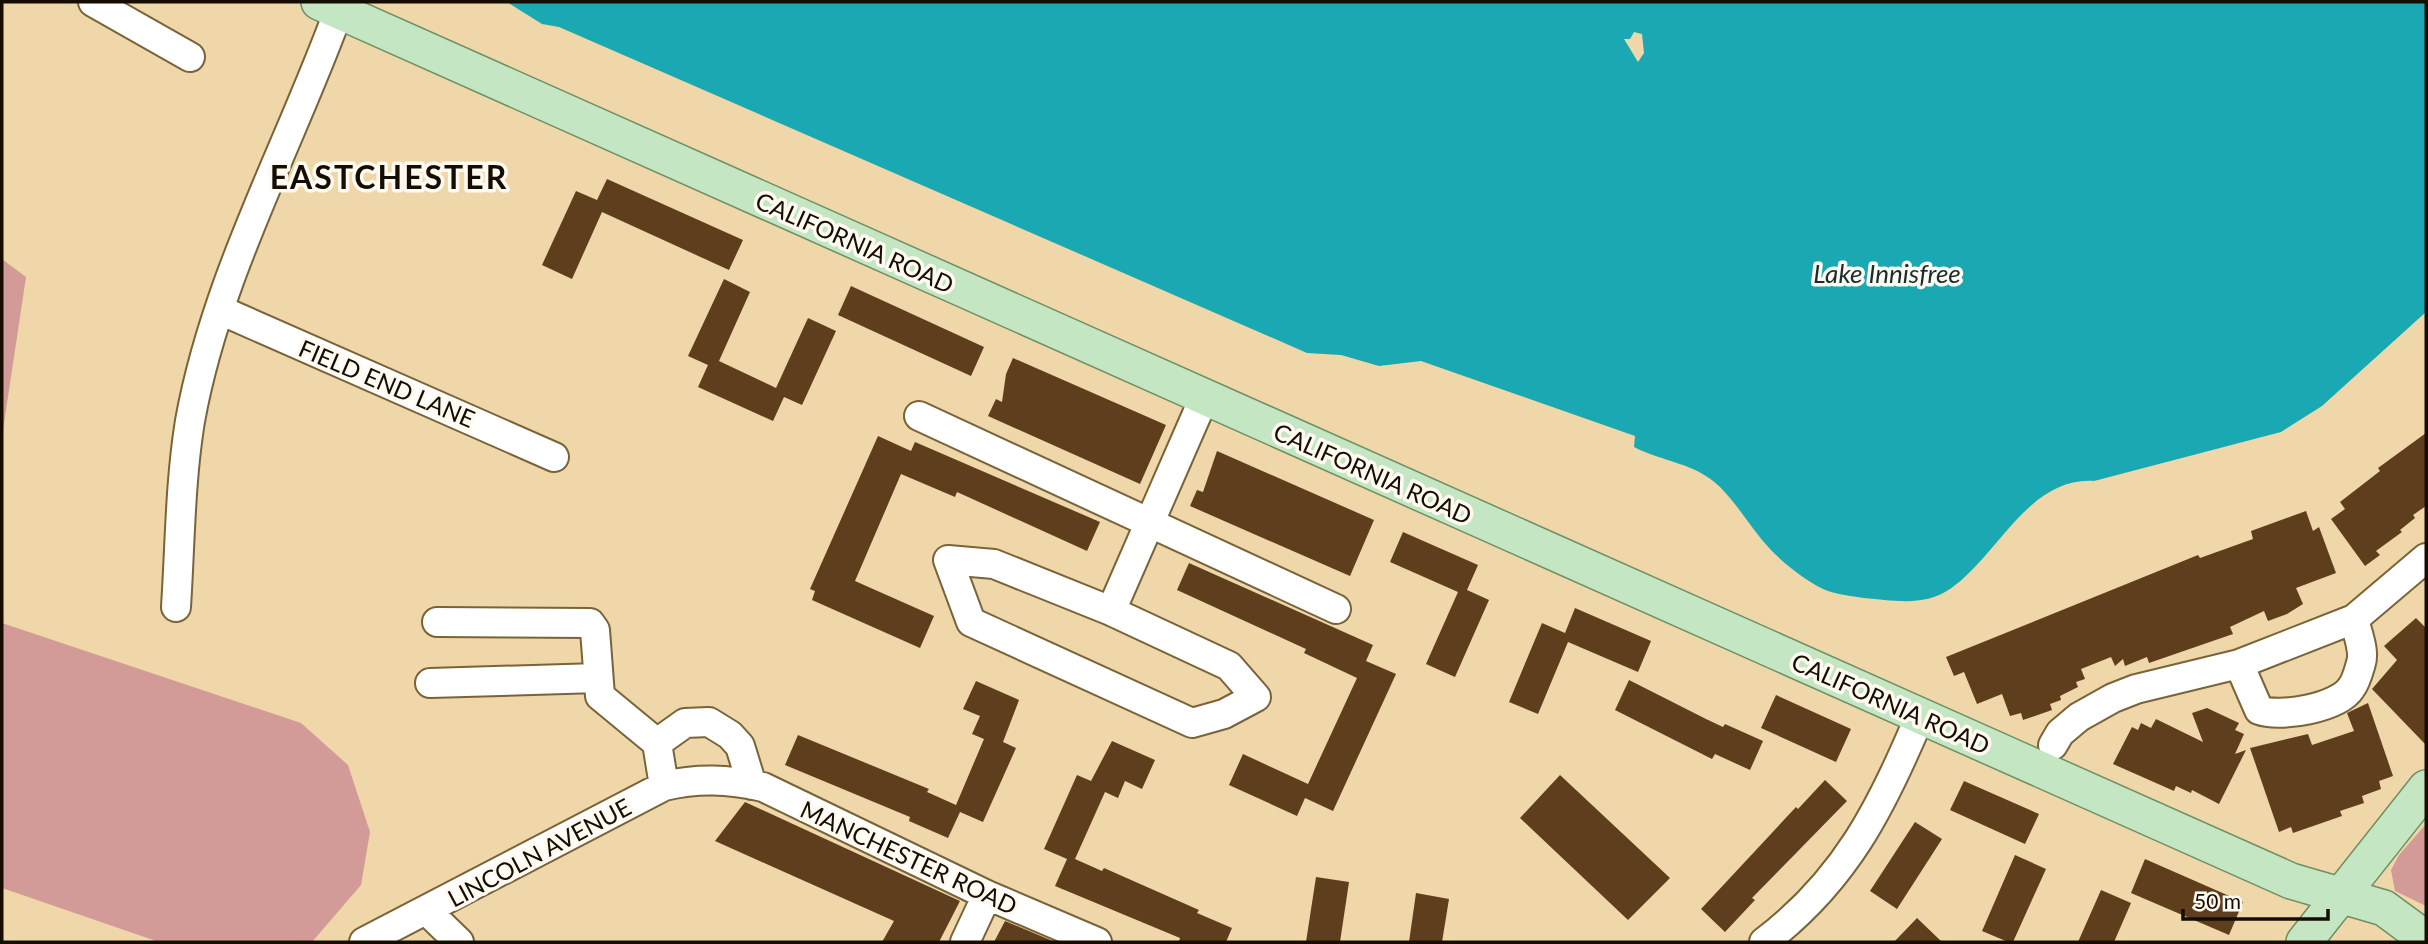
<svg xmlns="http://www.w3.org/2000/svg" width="2428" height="944" font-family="Lato,sans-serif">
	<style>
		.green { fill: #d39b97 }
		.water { fill: #1aa8b3; fill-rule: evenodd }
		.building { fill: #5f3e1d }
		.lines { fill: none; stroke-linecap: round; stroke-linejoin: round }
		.minor-casing { stroke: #796339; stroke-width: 32 }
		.major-casing { stroke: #6e8f64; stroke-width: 38 }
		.minor { stroke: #fff; stroke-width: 28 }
		.major { stroke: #c4e6c2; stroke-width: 35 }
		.labels { text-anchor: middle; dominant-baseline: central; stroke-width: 7; stroke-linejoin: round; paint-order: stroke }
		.street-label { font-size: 24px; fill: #160d01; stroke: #fffaf1 }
		.water-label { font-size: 26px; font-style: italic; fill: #182d2f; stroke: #fffaf1 }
		.district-label { font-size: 32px; font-weight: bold; letter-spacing: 2px; fill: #160d01; stroke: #fffaf1 }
	</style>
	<rect width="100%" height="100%" fill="#efd7a9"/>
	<path class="green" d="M2,259L26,277L3,430H2Z
		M2,623L301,723L348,765L370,832L361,885L312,942H159L2,888Z
		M2426,824V906L2395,891L2391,870L2399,855Z"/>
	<path class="water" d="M507,2H2426V312L2322,406L2281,432L2094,481C2028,477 1998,556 1950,589C1929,603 1908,602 1884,600C1866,598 1837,596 1821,588C1805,580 1783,563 1770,549C1752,530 1739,506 1720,487C1696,463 1663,462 1634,447L1635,436L1421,361L1379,366L1341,355L1307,353L559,27L542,24ZM1634,32L1642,34L1644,53L1638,62L1624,39H1630Z"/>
	<path class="building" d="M607,179L743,240L729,270L602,212L572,279L542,265L576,191L597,200Z
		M724,279L750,292L719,361L776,388L808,318L836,331L802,405L784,397L773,421L698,387L708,365L688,356Z
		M851,286L984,347L971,376L838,315Z
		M1013,358L1166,425L1140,484L988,416L996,399L1002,402L1006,374Z
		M2426,433V506L2413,515L2415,518L2400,530L2402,532L2376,551L2380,555L2365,566L2331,519L2345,509L2340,502L2380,471L2378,468Z
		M878,436L911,451L915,442L1100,522L1087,551L957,492L955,497L901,474L855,581L934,616L920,648L812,600L815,591L810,589Z
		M1217,451L1374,520L1350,576L1190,506L1197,490L1203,492Z
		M2306,511L2313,531L2319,527L2336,573L2296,588L2303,604L2287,614L2268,621L2264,611L2230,627L2233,634L2149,663L2147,657L2125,666L2123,659L2115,666L2111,657L2081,669L2085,679L2076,682L2078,687L2060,696L2061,700L2050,704L2052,710L2023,720L2021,713L2010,716L2002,694L1977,704L1964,672L1954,676L1946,657L2198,555L2200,558L2253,539L2251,531Z
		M1403,532L1478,565L1467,590L1489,600L1455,677L1426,664L1458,592L1390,562Z
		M1189,563L1373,645L1366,661L1396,674L1333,811L1305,798L1297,816L1229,785L1243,754L1308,784L1357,678L1304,653L1306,649L1177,590Z
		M1575,608L1651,641L1638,672L1568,642L1538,714L1509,702L1542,623L1565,633Z
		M2416,618L2426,628V745L2372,689L2397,660L2384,646Z
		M1629,680L1706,719L1723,727L1725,724L1763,741L1750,770L1715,754L1712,759L1615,710Z
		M976,681L1019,700L1003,742L1016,748L983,822L960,812L948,838L909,821L910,817L785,765L798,735L929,789L927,792L956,805L984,739L972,734L980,716L963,709Z
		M1776,695L1851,729L1836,762L1761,728Z
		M2368,703L2393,776L2379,781L2381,789L2362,796L2364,803L2340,811L2342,816L2293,833L2291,827L2279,832L2250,748L2308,734L2312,745L2354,731L2347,713Z
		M2207,708L2239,723L2235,730L2244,734L2235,754L2246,750L2219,804L2192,790L2191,793L2176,786L2174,791L2113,764L2132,727L2138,730L2141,723L2151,728L2156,719L2203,742L2192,713Z
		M1112,741L1155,760L1142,789L1125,781L1118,798L1105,792L1075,859L1102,871L1104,868L1199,910L1197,913L1232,928L1226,942H1179L1180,938L1055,886L1067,859L1044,849L1077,775L1091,781Z
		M1560,775L1670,878L1628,920L1520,818Z
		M1825,780L1847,801L1752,898L1755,900L1725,932L1701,909L1796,807L1798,809Z
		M1964,781L2039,814L2025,844L1950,810Z
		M745,802L960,901L939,942H882L894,921L715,841Z
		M1915,822L1942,839L1897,909L1870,891Z
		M2015,855L2046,869L2013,942H2008L1982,931Z
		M2145,859L2243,902L2229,935L2131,893Z
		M1316,877L1349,882L1340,942H1306Z
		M2101,890L2131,903L2114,942H2078Z
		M1416,893L1449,899L1442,942H1409Z
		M1917,918L1942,942H1894Z
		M1005,921L1055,942H994Z"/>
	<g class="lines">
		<defs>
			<path id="minor" d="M93,2L190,57
				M220,310L554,457
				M919,416L1336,609
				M948,560L994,564L1111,611L1229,666L1256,697L1224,714L1192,723L971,622Z
				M176,607C180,546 180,482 190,421C216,277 289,147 339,10
				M1111,611L1204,398
				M437,622L590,623L595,630L600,696L657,743
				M2239,664L2259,710C2280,718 2338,708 2351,688C2356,682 2359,670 2361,663C2365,651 2357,632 2354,619
				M430,683L598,678
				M2053,745L2060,733L2079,717L2113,698L2136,689L2239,664L2354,619L2426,558
				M664,786L657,743L685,723L709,722L730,735L740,746L752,785
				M427,911L459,942
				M364,942L664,786C698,778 728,779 763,787L987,895L1097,942
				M965,942L987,895
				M1764,942C1845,881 1882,807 1920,716"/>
			<path id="major" d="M319,2L2291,881L2384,908L2426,939
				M2304,942L2426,788"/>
		</defs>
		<use href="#minor" class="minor-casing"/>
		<use href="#major" class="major-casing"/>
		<use href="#minor" class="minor"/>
		<use href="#major" class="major"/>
	</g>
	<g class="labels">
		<g class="street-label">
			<text transform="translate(855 242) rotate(24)">CALIFORNIA ROAD</text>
			<text transform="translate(387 383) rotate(23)">FIELD END LANE</text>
			<text transform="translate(1373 473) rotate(24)">CALIFORNIA ROAD</text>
			<text transform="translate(1891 703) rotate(24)">CALIFORNIA ROAD</text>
			<text transform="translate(539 852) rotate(-28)">LINCOLN AVENUE</text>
			<text transform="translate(909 857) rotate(25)">MANCHESTER ROAD</text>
		</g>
		<g class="water-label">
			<text x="1887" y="273">Lake Innisfree</text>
		</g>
		<g class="district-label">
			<text x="389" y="176">EASTCHESTER</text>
		</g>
	</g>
	<rect width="2428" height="944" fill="none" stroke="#160d01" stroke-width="7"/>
	<path d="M2183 909v10h145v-10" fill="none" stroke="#160d01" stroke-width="3.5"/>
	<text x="2194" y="909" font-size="21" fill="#160d01" stroke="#fffaf1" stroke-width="5" paint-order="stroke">50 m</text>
</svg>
